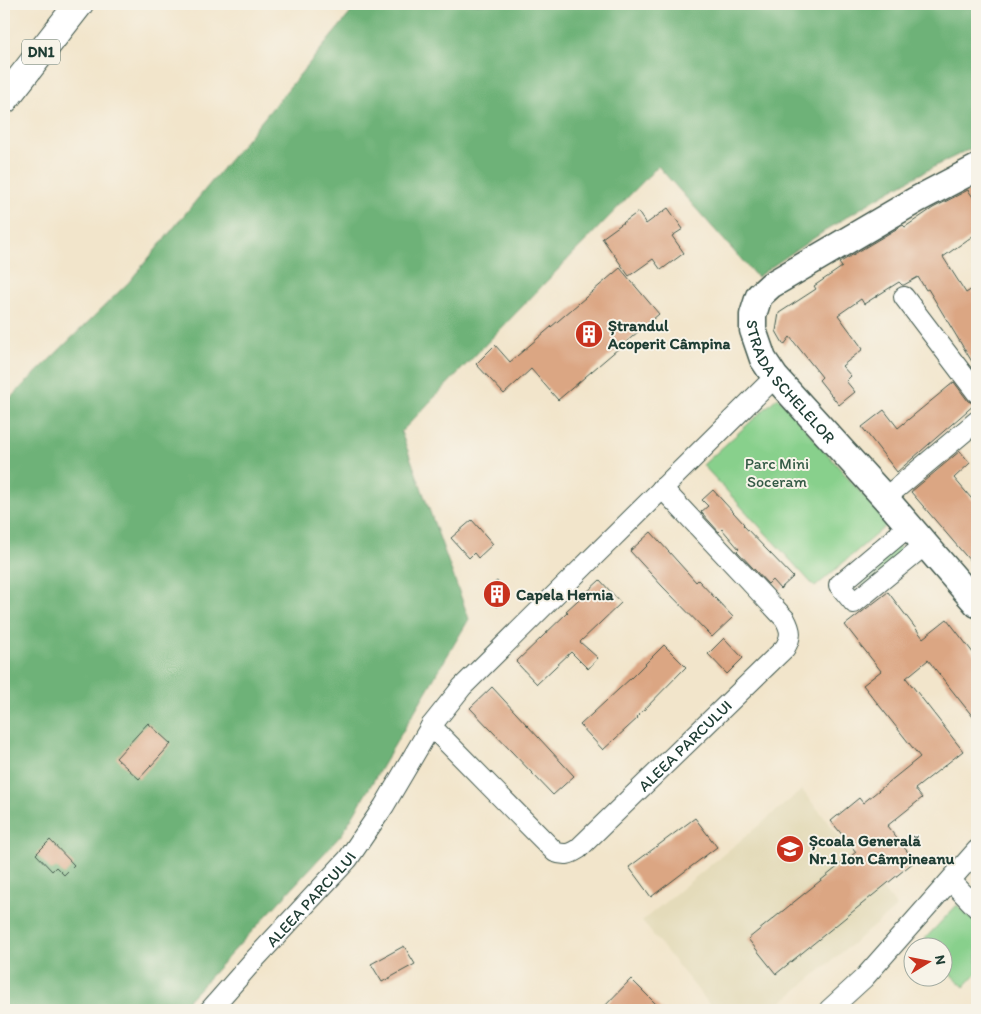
<svg xmlns="http://www.w3.org/2000/svg" width="981" height="1014" font-family="Itim,sans-serif">
	<style>
		.built { fill: #e4dbba }
		.green { fill: #88d08c; stroke: #548660 }
		.forest { fill: #6eb278; stroke: #467856 }
		.building { fill: #dba683 }
		.lines { fill: none; stroke-linecap: round; stroke-linejoin: round }
		.minor-casing { stroke: #3f564b; stroke-width: 22 }
		.major-casing { stroke: #3f564b; stroke-width: 29 }
		.highway-casing { stroke: #3f564b; stroke-width: 30 }
		.minor { stroke: #fff; stroke-width: 20 }
		.major { stroke: #fff; stroke-width: 26 }
		.highway { stroke: #fff; stroke-width: 28 }
		.labels { text-anchor: middle; dominant-baseline: central; stroke-width: 4; stroke-linejoin: round; paint-order: stroke }
		.shield { fill: #f7f3e8; stroke: #60746a; stroke-width: 1 }
		.shield-label { font-size: 15px; font-weight: bold; fill: #1f3d34 }
		.poi-label { font-size: 16px; font-weight: bold; fill: #1f3d34; stroke: #f7f3e8; text-anchor: start }
		.street-label { font-size: 16px; fill: #1f3d34; stroke: #f7f3e8 }
		.park-label { font-size: 16px; fill: #345a46; stroke: #f7f3e8 }
	</style>
	<rect width="100%" height="100%" fill="#f7f3e8"/>
	<filter id="ink" filterUnits="userSpaceOnUse"><feTurbulence type="fractalNoise" baseFrequency=".02" numOctaves="2"/><feDisplacementMap in="SourceGraphic" scale="10" xChannelSelector="R" yChannelSelector="G"/><feConvolveMatrix kernelMatrix="1 2 1 2 8 2 1 2 1" color-interpolation-filters="sRGB"/></filter>
	<filter id="wash" filterUnits="userSpaceOnUse"><feTurbulence type="fractalNoise" baseFrequency=".0096" numOctaves="4" result="noise"/><feDisplacementMap in="SourceGraphic" scale="20" xChannelSelector="R" yChannelSelector="G"/><feGaussianBlur stdDeviation="1.12" result="paint"/><feColorMatrix in="noise" values="0 0 0 0 0 0 0 0 0 0 0 0 0 0 0 0 0 1.4 0 .05"/><feComposite in="paint" operator="in"/></filter>
	<g filter="url(#wash)">
		<rect width="100%" height="100%" fill="#f2e5cb"/>
		<path class="built" d="M802,790L897,907L772,1010H714L642,921Z"/>
		<path class="green" d="M778,397L888,524L815,587L703,465Z
			M897,544L904,553L864,587L857,579Z
			M957,905L977,924V973L964,987L944,968V946H921L919,945Z"/>
		<path class="forest" d="M358,4H977V146C899,181 827,228 757,277L658,166L401,432L469,619L342,834L179,1010H4V404L129,282Z"/>
		<g id="blocks">
			<path class="building" d="M968,190L977,203V233L943,257L966,293L972,289L977,298V374L972,367L974,365L928,289L926,290L918,277L904,285H902L899,282L864,304L861,299L838,315L863,349L842,366L851,376L846,381L855,392L839,405L819,380L822,377L790,337L784,345L776,331L779,313L816,289L814,286L842,267L839,263L903,225L905,227L933,208Z
				M668,208L683,229L672,236L684,253L661,270L653,259L629,276L602,238L638,212L646,224Z
				M620,268L659,314L558,400L531,369L504,394L476,364L495,345L510,362Z
				M954,382L968,401L975,404L897,472L862,427L884,410L898,428Z
				M960,451L970,463L954,478L977,505V569L911,492Z
				M713,490L744,524L743,525L793,577L780,589L772,580L768,584L737,551L739,549L722,529L719,532L701,512L708,506L702,500Z
				M472,520L493,544L478,558L474,553L469,558L451,538Z
				M651,532L696,582L698,580L733,617L712,637L662,586L630,551Z
				M600,580L621,603L580,642L598,658L588,669L571,652L537,684L516,662L568,612L566,611Z
				M497,581L510,598L497,607L484,591Z
				M888,592L923,638L947,619L977,658V722L928,660L906,678L963,751L915,789L922,798L887,826L915,861L776,974L748,939L856,852L831,821L859,798L863,803L920,757L863,685L881,671L845,625Z
				M724,638L743,658L727,674L708,654Z
				M664,645L686,667L637,717L638,718L603,750L580,725L631,678Z
				M492,687L574,776L553,795L470,708Z
				M148,723L171,744L139,779L116,758Z
				M695,818L717,847L651,897L629,867Z
				M50,840L74,865L64,875L56,867L52,871L36,854Z
				M404,946L415,964L382,982L371,964Z
				M631,979L662,1010H601Z"/>
		</g>
	</g>
	<g filter="url(#ink)">
		<use href="#blocks" fill-opacity="0" stroke="#3f564b" stroke-width="1"/>
		<g class="lines">
			<defs>
				<g id="minor">
					<path d="M904,297L977,393"/>
					<path d="M885,498L977,421"/>
					<path d="M909,526L839,585L854,603L926,544"/>
					<path id="s1" d="M431,726L555,852C565,856 570,854 578,849L785,648C792,636 791,630 785,619L662,488"/>
					<path d="M951,881L977,908"/>
					<path id="s2" d="M210,1010L253,961L348,859L384,806L431,726L462,687L775,377"/>
					<path d="M829,1010L864,978L977,850"/>
				</g>
				<g id="major">
					<path id="s3" d="M977,168L916,200L771,285L759,296L753,315V330L763,359L775,377L885,498L977,604"/>
				</g>
				<path id="highway" d="M4,100L79,4"/>
			</defs>
			<use href="#minor" class="minor-casing"/>
			<use href="#major" class="major-casing"/>
			<use href="#highway" class="highway-casing"/>
			<use href="#minor" class="minor"/>
			<use href="#major" class="major"/>
			<use href="#highway" class="highway"/>
		</g>
	</g>
	<defs>
		<symbol id="building-disc" viewBox="-11 -11 22 22"><circle r="9.5" fill="#c8321e" stroke="#f7f3e8"/><path d="M-4-6H4V6H1V3H-1V6H-4ZM-2.5-4.3h1.7v1.8h-1.7ZM.8-4.3h1.7v1.8H.8ZM-2.5-1h1.7V.8h-1.7ZM.8-1h1.7V.8H.8Z" fill="#fff"/></symbol>
		<symbol id="school-disc" viewBox="-11 -11 22 22"><circle r="9.5" fill="#c8321e" stroke="#f7f3e8"/><path d="M0-5L7-2L0 1L-7-2ZM-4 1L0 2.5L4 1V4Q0 6-4 4Z" fill="#fff"/></symbol>
	</defs>
	<g fill-rule="evenodd">
		<use href="#building-disc" x="573" y="318" width="32" height="32"/>
		<use href="#building-disc" x="481" y="578" width="32" height="32"/>
		<use href="#school-disc" x="774" y="833" width="32" height="32"/>
	</g>
	<g class="labels">
		<rect class="shield" x="22" y="39.5" width="38" height="25" rx="4"/>
		<g class="shield-label">
			<text x="41" y="52">DN1</text>
		</g>
		<g class="poi-label">
			<text x="608" y="325">Ștrandul<tspan x="608" dy="18">Acoperit Câmpina</tspan></text>
			<text x="516" y="594">Capela Hernia</text>
			<text x="809" y="840">Școala Generală<tspan x="809" dy="18">Nr.1 Ion Câmpineanu</tspan></text>
		</g>
		<g class="street-label">
			<text stroke="none"><textPath href="#s3" startOffset="352">STRADA SCHELELOR</textPath></text>
			<text stroke="none"><textPath href="#s1" startOffset="350">ALEEA PARCULUI</textPath></text>
			<text stroke="none"><textPath href="#s2" startOffset="150">ALEEA PARCULUI</textPath></text>
		</g>
		<g class="park-label">
			<text x="777" y="463">Parc Mini<tspan x="777" dy="18">Soceram</tspan></text>
		</g>
	</g>
	<rect width="981" height="1014" fill="none" stroke="#f7f3e8" stroke-width="20"/>
	<g transform="translate(928 962) rotate(80)"><circle r="24" fill="#f7f3e8" stroke="#a1aaa0"/>
	<path d="M0-4L9 19L0 12L-9 19Z" fill="#c8321e"/>
	<text y="-8" font-size="14" font-weight="bold" text-anchor="middle" fill="#1f3d34">N</text>
	</g>
</svg>
